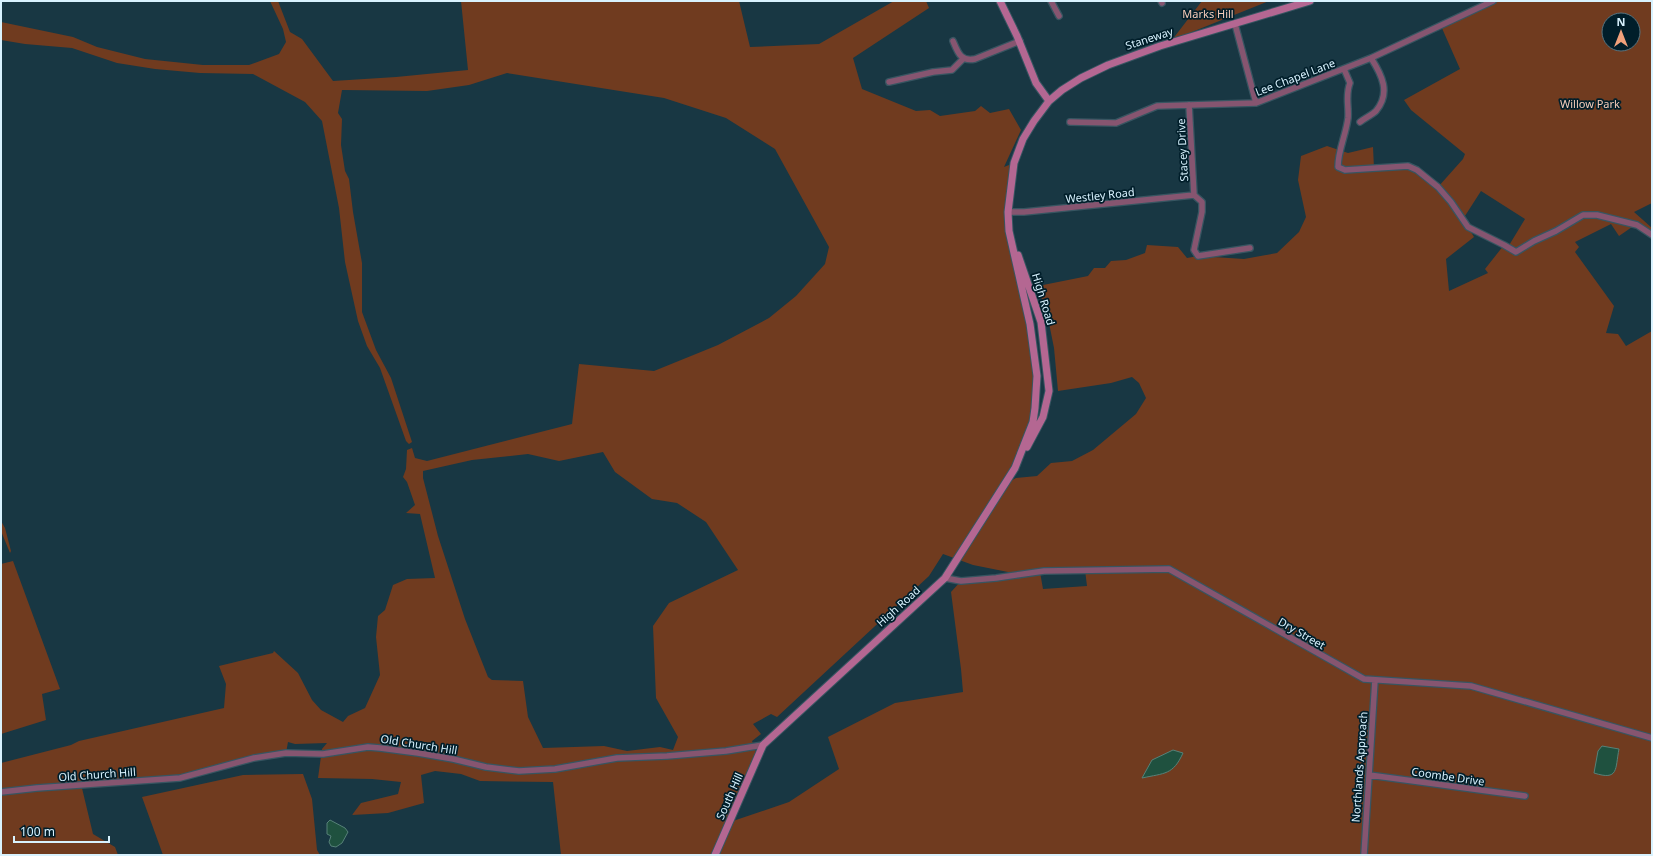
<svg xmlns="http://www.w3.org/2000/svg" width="1653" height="856" font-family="'Noto Sans',sans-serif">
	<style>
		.green { fill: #703b1f; fill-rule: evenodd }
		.water { fill: #1f513f; stroke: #568178 }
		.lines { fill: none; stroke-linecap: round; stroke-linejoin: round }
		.street-casing { stroke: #375561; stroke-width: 8 }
		.secondary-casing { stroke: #375561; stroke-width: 9 }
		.street { stroke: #865570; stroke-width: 5.5 }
		.secondary { stroke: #b46792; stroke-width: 7 }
		.labels { text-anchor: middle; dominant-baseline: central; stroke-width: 3.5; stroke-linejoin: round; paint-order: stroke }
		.park-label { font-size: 11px; fill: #f7cdba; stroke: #001e2a }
		.street-label { font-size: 11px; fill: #d8f2fe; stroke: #001e2a }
	</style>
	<rect width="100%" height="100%" fill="#183743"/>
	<path class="green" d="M270,1H278L290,32L302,39L333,81L396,77L468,70L461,1H739L750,47L819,44L894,1H926L929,8L853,58L862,89L916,111L930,110L940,116L975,111L981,106L990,113L1009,109L1021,130L1004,167L1014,163L1008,212L1037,376L1035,408L1005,484L1016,478L1037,476L1051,463L1072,461L1093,450L1136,414L1146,398L1139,383L1132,377L1111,383L1058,391L1054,348L1049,323L1038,286L1088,276L1094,268H1105L1111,261L1126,260L1145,253L1147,245L1178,247L1187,258L1198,256L1244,259L1277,253L1299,232L1306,217L1298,180L1301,156L1327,146L1348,153L1373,147L1374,168L1408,166L1438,187L1463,159L1465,154L1411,110L1404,100L1460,69L1441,26L1481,7L1480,3L1485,1H1652V203L1634,212L1652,228V235L1635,225L1619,236L1611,224L1575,242L1579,247L1575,252L1614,306L1606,333L1618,334L1626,346L1652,331V855H561L553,782L480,781L461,774L435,771L421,775L424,803L388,813L352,815L361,803L398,794L401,782L372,779L318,778L322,749L327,743L295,744L288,742L286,753L180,777L81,784L93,834L115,847L118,855H1V763L71,745L79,741L224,708L226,684L219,666L273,653L274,651L298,673L312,700L321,710L343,722L348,716L365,708L380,675L376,637L378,616L385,610L393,585L407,579L435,578L420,514L406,513L415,505L407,482L403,477L406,469L407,450L412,448L415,458L427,461L572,424L579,364L654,371L718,345L769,318L796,296L825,264L829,247L775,149L726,118L664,98L507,73L469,85L427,91L342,90L338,113L342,119L341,145L345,171L349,179L353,212L362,263V312L376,350L391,378L412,442L409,444L406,441L380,368L367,346L358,321L345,262L339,208L322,121L305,102L253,74L200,73L155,69L117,63L72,48L25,44L1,40V22L73,37L97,47L145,59L203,65H249L279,54L286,42L283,29ZM1609,20H1633V44H1609ZM1481,191L1525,219L1508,247L1504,245L1485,269L1488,273L1449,291L1446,259L1474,237L1463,219ZM603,452L615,472L652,499L677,503L706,522L738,570L669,603L653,626L656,698L678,737L673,750L660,747L627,751L604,746L543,748L528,717L523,681L492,680L488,677L465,619L438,536L423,478V471L472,460L528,454L559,461ZM943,554L973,565L1013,573L1085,570L1087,586L1043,589L1040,572L961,581L951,592L961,669L963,692L895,703L828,737L839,769L789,802L730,822L756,752L752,741L761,734L753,724L771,714L777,717L929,576Z
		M1202,1H1269L1172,40Z
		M1,521L5,528L11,551L10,553L1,531Z
		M13,561L60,689L42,694L46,720L1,734V564Z
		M303,774L312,799L317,850L320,855H163L142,797L243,775Z"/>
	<path class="water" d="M1602,746L1619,749C1615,769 1619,781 1594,773L1598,751Z
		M1173,750L1183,753C1173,775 1165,773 1142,778L1152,760Z
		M330,820L345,828L348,832L342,843L336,847L331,846L329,842L331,836L327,834V823Z"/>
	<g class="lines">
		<defs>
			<path id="street" d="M1051,1L1059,16
				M1161,1L1162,3
				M1235,24L1256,103
				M953,41C958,53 961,62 975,59L1020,41
				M1344,69L1350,83C1345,95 1349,106 1348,118C1346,135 1338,150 1338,167L1345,170L1408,166L1417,170L1438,187L1451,202L1468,227L1504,245L1516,252L1534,241L1556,231L1583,215H1597L1637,225L1652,235
				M889,82L933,72L952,70L963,59
				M1189,105L1194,195L1202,202V212L1194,250L1198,256L1250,248
				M1070,122L1116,123L1157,106L1256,103L1371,58L1493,1
				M1360,122C1365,118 1372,115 1376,111C1391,93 1382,75 1371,58
				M1008,212H1024L1194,195
				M945,578L961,581L996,578L1044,571L1169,569L1364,679L1471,686L1652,738
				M1369,775L1525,796
				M1,792L37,788L180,778L254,758L286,753L323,754L368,747L380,748L418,753L453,759L486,767L519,771L555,769L617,758L667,756L726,751L763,745
				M1364,855L1375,680"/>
			<path id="secondary" d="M1000,1L1017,36L1036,83L1049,101
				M1018,255L1041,322L1049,391L1043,417L1027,447
				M715,855L763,745L945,578L1015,468L1033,422L1035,408L1037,376L1030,324L1009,231L1008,212L1014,163L1023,139L1034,121L1049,101L1062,90L1081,78L1108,65L1160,46L1310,1"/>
		</defs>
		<use href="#street" class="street-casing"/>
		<use href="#secondary" class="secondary-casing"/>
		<use href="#street" class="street"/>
		<use href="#secondary" class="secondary"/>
	</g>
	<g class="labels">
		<g class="park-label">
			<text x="1208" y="13">Marks Hill</text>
			<text x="1590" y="103">Willow Park</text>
		</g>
		<g class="street-label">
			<text transform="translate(1149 38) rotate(-18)">Staneway</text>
			<text transform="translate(1295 77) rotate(-21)">Lee Chapel Lane</text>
			<text transform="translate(1182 150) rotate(-93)">Stacey Drive</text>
			<text transform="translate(1100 195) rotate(-6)">Westley Road</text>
			<text transform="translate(1044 299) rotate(73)">High Road</text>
			<text transform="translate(898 606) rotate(-42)">High Road</text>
			<text transform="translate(1302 633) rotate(30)">Dry Street</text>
			<text transform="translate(419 744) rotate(9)">Old Church Hill</text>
			<text transform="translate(1359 767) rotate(-86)">Northlands Approach</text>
			<text transform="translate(97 774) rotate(-4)">Old Church Hill</text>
			<text transform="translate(1448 776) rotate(8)">Coombe Drive</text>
			<text transform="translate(729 796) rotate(-66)">South Hill</text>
		</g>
	</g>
	<rect width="1653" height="856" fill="none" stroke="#d8f2fe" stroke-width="4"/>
	<g transform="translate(1621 32)"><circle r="19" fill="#001e2a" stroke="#56737f"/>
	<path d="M0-3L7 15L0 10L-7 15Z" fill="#f1a17b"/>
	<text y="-6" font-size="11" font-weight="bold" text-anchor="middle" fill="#d8f2fe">N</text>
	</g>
	<path d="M14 836v6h95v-6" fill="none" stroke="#d8f2fe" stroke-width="2"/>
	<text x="20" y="836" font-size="12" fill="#d8f2fe" stroke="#001e2a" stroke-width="3" paint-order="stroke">100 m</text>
</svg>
